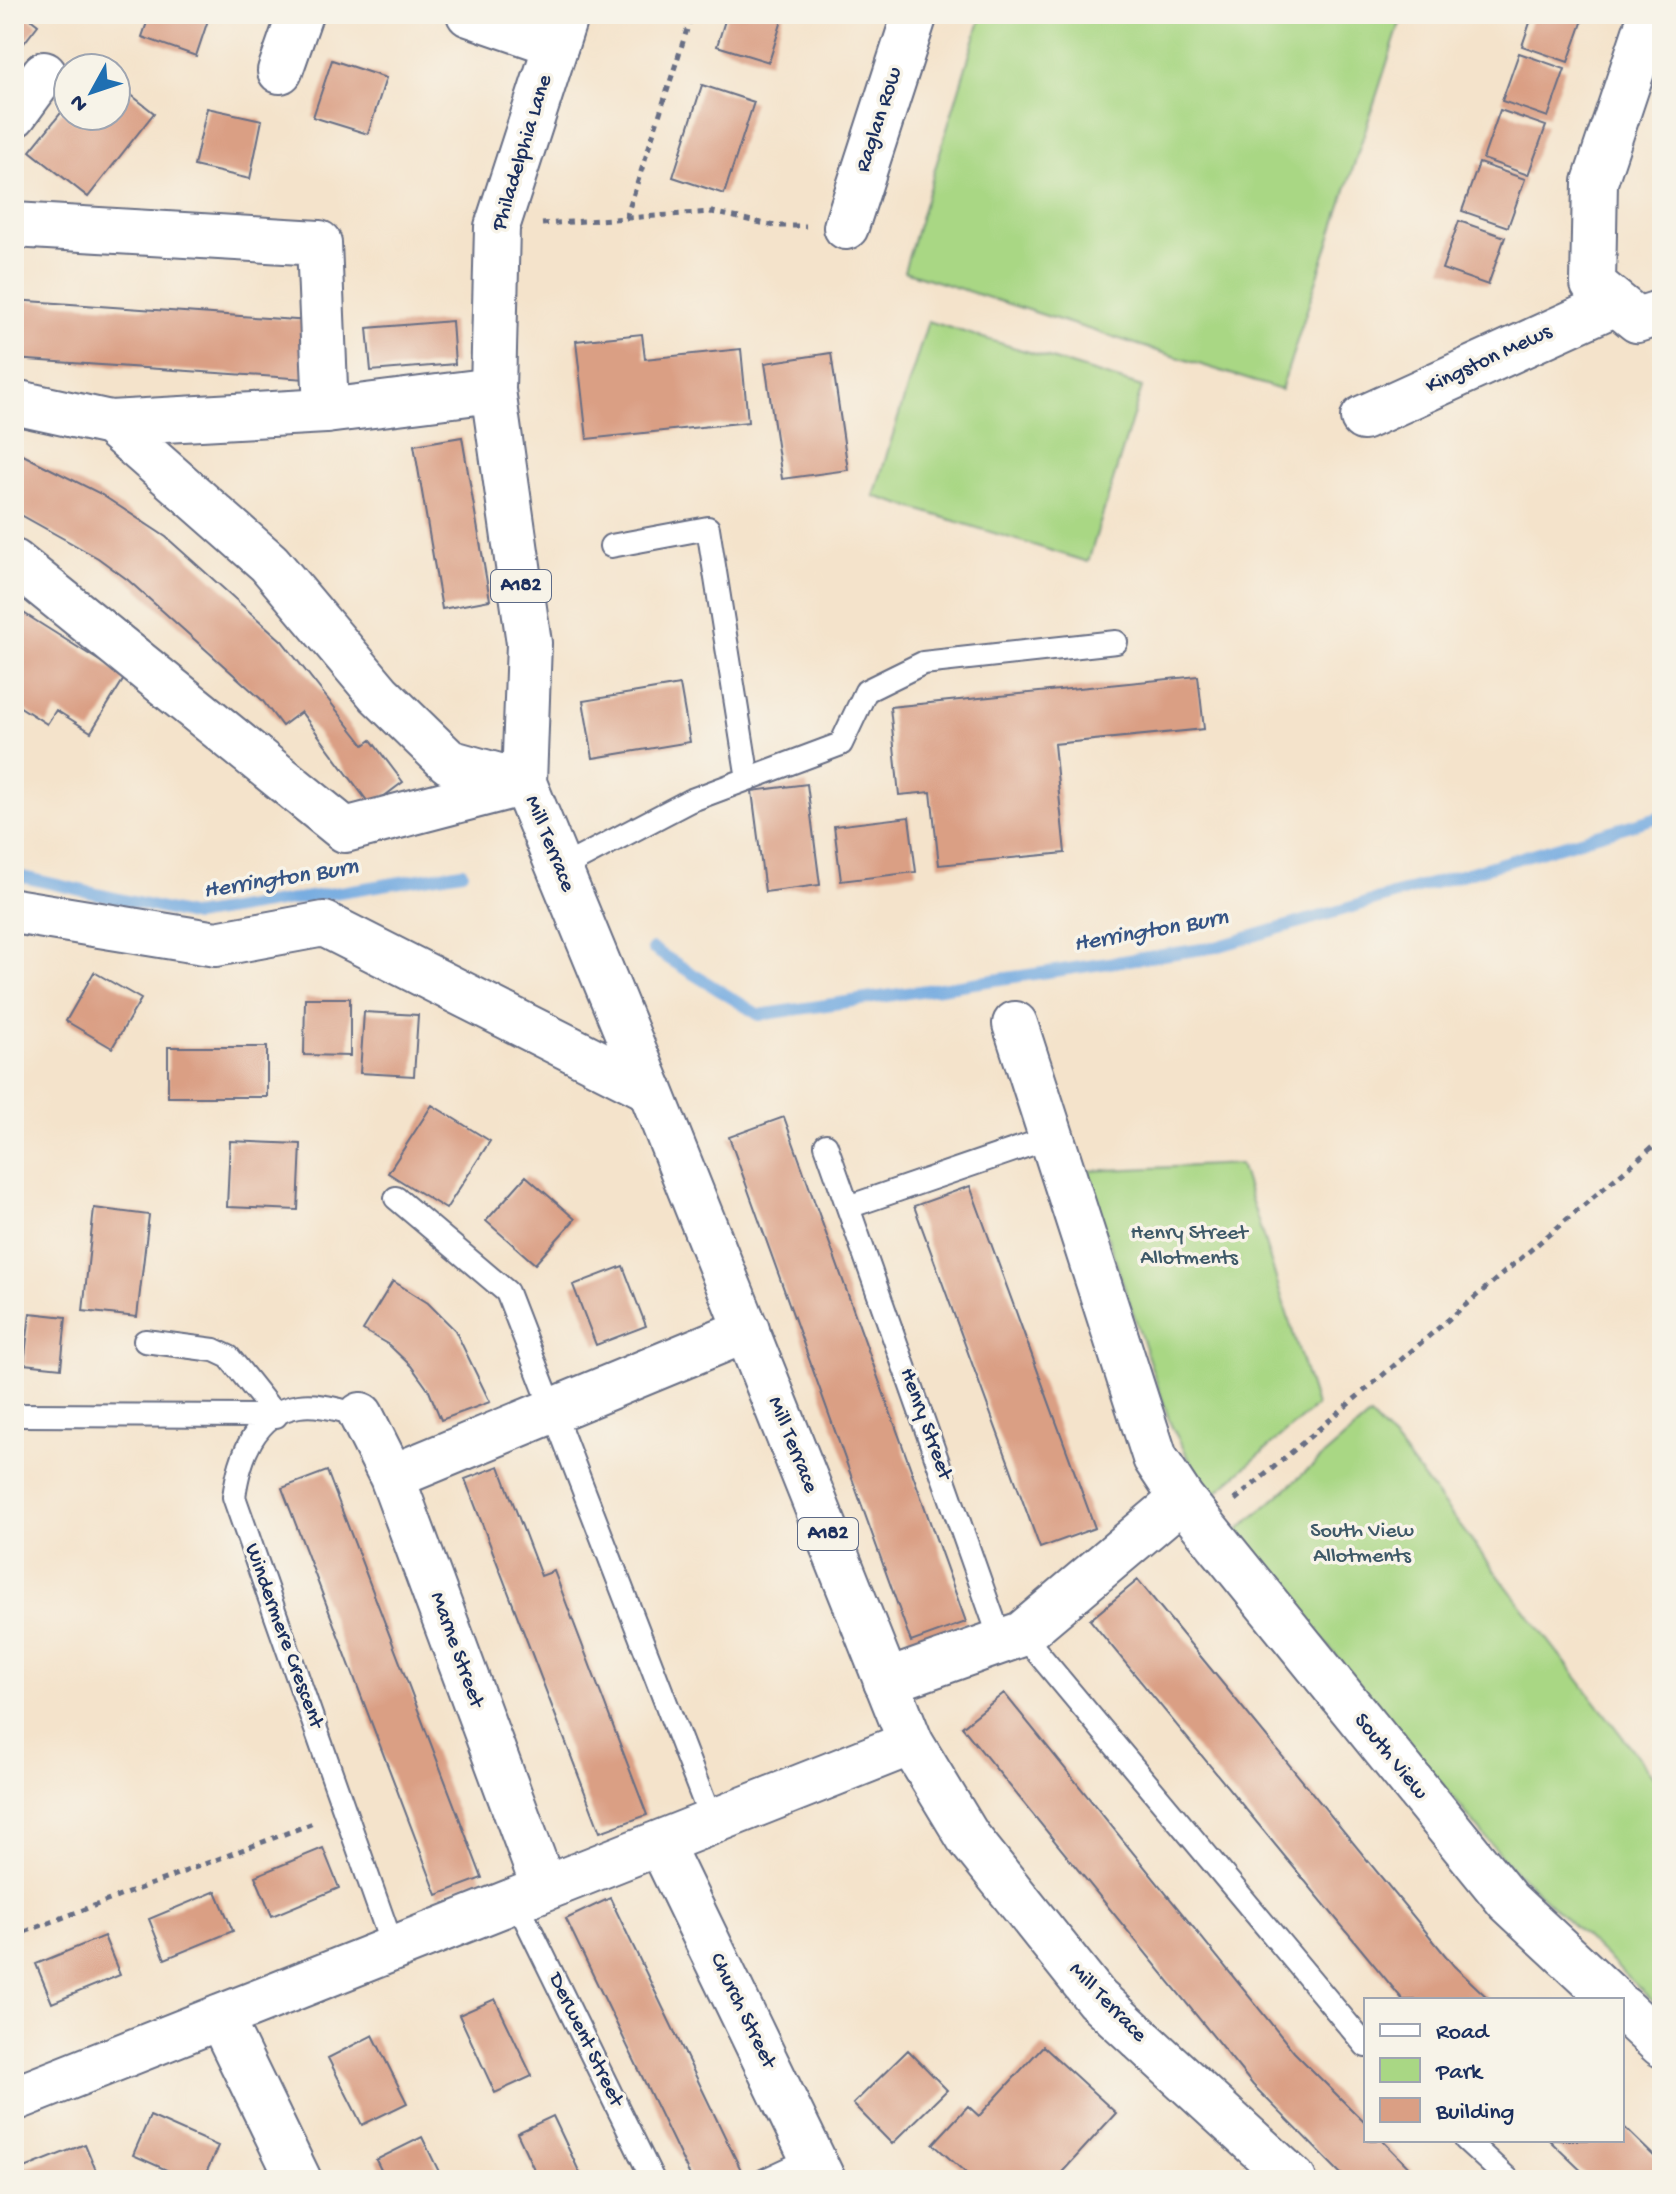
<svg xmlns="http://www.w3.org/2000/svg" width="1676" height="2194" font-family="'Gochi Hand',sans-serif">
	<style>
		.green { fill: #a9d784; stroke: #628371; stroke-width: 2 }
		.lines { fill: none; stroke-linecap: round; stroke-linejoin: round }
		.stream { stroke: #71a9e0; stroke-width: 12 }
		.building { fill: #da9f84 }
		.service-casing { stroke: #676e84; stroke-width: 26 }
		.minor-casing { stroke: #676e84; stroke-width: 48 }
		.secondary-casing { stroke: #676e84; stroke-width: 48 }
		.primary-casing { stroke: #676e84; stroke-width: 48 }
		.path { stroke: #676e84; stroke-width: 5; stroke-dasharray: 6 6; stroke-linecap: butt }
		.service { stroke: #fff; stroke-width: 22 }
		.minor { stroke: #fff; stroke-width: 44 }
		.secondary { stroke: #fff; stroke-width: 44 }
		.primary { stroke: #fff; stroke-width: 44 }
		.labels { text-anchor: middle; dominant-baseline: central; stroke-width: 7; stroke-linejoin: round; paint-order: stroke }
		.shield { fill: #f7f3e8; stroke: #5d6a87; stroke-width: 2 }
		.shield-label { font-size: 20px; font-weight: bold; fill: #1b2f5e }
		.street-label { font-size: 22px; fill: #1b2f5e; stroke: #f7f3e8 }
		.park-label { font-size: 22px; fill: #3e5968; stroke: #f7f3e8 }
		.water-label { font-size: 24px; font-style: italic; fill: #355485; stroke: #f7f3e8 }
	</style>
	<rect width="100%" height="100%" fill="#f7f3e8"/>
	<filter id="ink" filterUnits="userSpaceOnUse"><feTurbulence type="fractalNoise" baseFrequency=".0125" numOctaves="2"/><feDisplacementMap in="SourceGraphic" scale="16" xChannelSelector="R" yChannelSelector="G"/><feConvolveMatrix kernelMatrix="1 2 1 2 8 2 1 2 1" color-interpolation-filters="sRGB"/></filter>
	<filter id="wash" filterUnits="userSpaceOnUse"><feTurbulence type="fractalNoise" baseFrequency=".006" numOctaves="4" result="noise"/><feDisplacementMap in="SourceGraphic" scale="32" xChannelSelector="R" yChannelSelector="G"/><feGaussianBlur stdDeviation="1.8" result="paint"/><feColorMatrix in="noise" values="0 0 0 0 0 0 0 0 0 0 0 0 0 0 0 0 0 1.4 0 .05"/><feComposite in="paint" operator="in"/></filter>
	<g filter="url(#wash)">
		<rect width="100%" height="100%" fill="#f4e3cb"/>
		<path class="green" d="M982,14H1403L1281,390L904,271Z
			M928,321L1142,387L1088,562L874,496Z
			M1240,1164L1316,1406L1210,1498L1171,1425L1085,1171Z
			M1370,1416L1397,1444L1662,1788V2010L1506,1862L1235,1533Z"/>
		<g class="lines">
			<path class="stream" d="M14,875L194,916L462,872
				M653,949L759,1015L1216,947L1662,816"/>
		</g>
		<g id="blocks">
			<path class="building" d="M14,14H24L38,25L14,56Z
				M150,14H210L196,56L142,37Z
				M727,14H784L769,62L717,46Z
				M1533,14H1585L1568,62L1522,46Z
				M1519,53L1565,69L1548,117L1502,101Z
				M332,60L386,78L368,134L313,117Z
				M116,83L154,113L88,197L30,151L68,104V116H116Z
				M702,85L754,102L724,194L673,177Z
				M207,108L262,120L250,179L194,166Z
				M1500,110L1546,126L1528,175L1483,159Z
				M1479,163L1525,179L1508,227L1462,211Z
				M1459,221L1505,237L1488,285L1442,269Z
				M14,300L310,321L306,379L14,359Z
				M452,321L455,364L371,371L367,328Z
				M642,334L645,359L741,349L748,422L587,439L576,341Z
				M831,353L848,470L782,479L765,363Z
				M462,437L490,600L442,609L414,445Z
				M19,453L99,493L166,537L282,641L364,745L371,740L403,782L371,806L301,712L282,726L262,700L128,580L98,558L14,511Z
				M14,607L125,677L91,732L56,710L47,724L14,703Z
				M1198,676L1204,729L1054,744L1065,853L939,865L931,792L899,795L890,707Z
				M680,685L690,742L593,758L583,701Z
				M807,784L820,885L765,892L752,791Z
				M909,817L916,872L841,881L834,826Z
				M94,972L141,999L112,1048L66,1021Z
				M305,998H350V1056L304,1055Z
				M364,1012L418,1015L414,1076L360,1073Z
				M168,1047H267V1097H168Z
				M432,1105L490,1141L446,1209L388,1173Z
				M784,1117L966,1622L911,1642L729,1137Z
				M230,1141L301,1144L298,1210L227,1207Z
				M526,1176L575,1219L535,1264L486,1221Z
				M970,1186L1095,1528L1040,1548L914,1206Z
				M94,1208L149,1215L137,1317L83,1311Z
				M623,1266L646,1326L596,1345L573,1285Z
				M393,1281L428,1303L455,1330L490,1402L441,1420L429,1391L411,1366L389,1345L363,1330Z
				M30,1313L66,1317L61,1368L24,1364Z
				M499,1466L541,1576L554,1571L647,1815L600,1832L465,1479Z
				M327,1471L482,1878L437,1895L282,1488Z
				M1138,1580L1454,1966L1490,2000H1403L1090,1620Z
				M1004,1693L1294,2052L1366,2124V2140H1382L1421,2180H1347L1253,2085L962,1727Z
				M323,1848L339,1888L272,1916L255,1876Z
				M216,1891L233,1931L165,1959L149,1919Z
				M610,1898L742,2172L725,2180H692L566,1919Z
				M104,1936L120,1975L52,2003L36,1964Z
				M495,1999L532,2076L495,2093L459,2015Z
				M373,2035L407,2103L362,2125L328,2058Z
				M1043,2046L1116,2113L1055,2180H974L933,2144L968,2106L979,2116Z
				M908,2050L947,2090L892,2144L853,2104Z
				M150,2116L218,2146L203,2180H189L133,2155Z
				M553,2116L571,2154L583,2180H539L517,2133Z
				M1622,2125L1662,2164V2170L1650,2180H1591L1549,2140H1622Z
				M422,2137L443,2180H386L376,2160Z
				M85,2144L100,2180H21L17,2171Z"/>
		</g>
	</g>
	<g filter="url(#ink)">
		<use href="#blocks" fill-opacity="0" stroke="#676e84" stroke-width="2"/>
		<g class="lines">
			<defs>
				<path id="service" d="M611,546L708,528L748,779
					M559,869L689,801L841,744L866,691L923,663L1116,642
					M826,1145L1001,1641
					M396,1198L507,1292L712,1822
					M848,1207L1052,1137
					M145,1341L214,1350L229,1357L276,1416
					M14,1415L276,1416
					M361,1415C342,1411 319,1403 299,1406C254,1412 239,1460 234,1497L393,1948
					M1022,1634L1366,2046
					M516,1900L653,2180
					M1466,2140L1509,2180
					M765,2180L812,2158"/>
				<path id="minor" d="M469,14L556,44
					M1651,14L1595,182L1593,284L1637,320L1662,312
					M280,71L300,14
					M14,115L44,74
					M14,225L319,243L326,411
					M846,227L915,14
					M1363,418L1616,303
					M14,562L345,830L524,783
					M14,911L216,944L324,924L650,1089
					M1015,1024L1155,1458L1182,1499L1508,1901L1614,2000
					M361,1415L392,1477L544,1888
					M392,1477L747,1330
					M886,1682L1022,1634L1182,1499
					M660,1843L823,2180
					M1622,2008L1662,2045
					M220,2017L299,2180
					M14,2099L911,1743"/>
				<path id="secondary" d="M14,402L110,423L269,563L379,694L449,762L524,783
					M110,423L326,411L493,390"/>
				<path id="primary" d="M566,14L497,227L493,390L529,643L524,783L650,1089L911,1743L968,1837L1097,1999L1294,2180"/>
			</defs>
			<use href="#service" class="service-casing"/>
			<use href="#minor" class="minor-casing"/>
			<use href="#secondary" class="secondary-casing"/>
			<use href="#primary" class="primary-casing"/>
			<path class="path" d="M626,218L692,14
				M542,224L712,212L775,226H806
				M1235,1500L1662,1139
				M14,1936L316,1822"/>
			<use href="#service" class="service"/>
			<use href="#minor" class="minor"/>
			<use href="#secondary" class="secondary"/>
			<use href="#primary" class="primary"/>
		</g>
	</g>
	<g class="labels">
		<g class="shield">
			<rect x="491" y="570" width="60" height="32" rx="6"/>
			<rect x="798" y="1518" width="60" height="32" rx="6"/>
		</g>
		<g class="shield-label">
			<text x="521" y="586">A182</text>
			<text x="828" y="1534">A182</text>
		</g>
		<g class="street-label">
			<text transform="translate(880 120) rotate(-72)">Raglan Row</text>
			<text transform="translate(523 153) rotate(-73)">Philadelphia Lane</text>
			<text transform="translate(1489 360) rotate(-25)">Kingston Mews</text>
			<text transform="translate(549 844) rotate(68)">Mill Terrace</text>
			<text transform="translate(925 1424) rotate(70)">Henry Street</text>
			<text transform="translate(792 1445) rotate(68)">Mill Terrace</text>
			<text transform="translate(283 1636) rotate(70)">Windermere Crescent</text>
			<text transform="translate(456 1650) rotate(70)">Marne Street</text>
			<text transform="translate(1390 1757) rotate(51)">South View</text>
			<text transform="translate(1107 2003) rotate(46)">Mill Terrace</text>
			<text transform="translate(742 2011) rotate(64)">Church Street</text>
			<text transform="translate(585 2040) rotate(64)">Derwent Street</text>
		</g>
		<g class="park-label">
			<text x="1189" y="1234">Henry Street<tspan x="1189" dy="25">Allotments</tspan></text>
			<text x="1362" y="1532">South View<tspan x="1362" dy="25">Allotments</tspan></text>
		</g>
		<g class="water-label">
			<text transform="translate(281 880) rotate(-9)">Herrington Burn</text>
			<text transform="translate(1151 932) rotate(-10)">Herrington Burn</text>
		</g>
	</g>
	<rect width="1676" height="2194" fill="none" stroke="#f7f3e8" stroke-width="48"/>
	<rect x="1364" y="1998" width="260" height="144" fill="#f7f3e8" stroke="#9fa5b1" stroke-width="2"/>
	<rect x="1380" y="2024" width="40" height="12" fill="#ffffff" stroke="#9fa5b1" stroke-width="2"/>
	<text x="1436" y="2038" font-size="24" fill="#1b2f5e">Road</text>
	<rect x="1380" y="2058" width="40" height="24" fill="#a9d784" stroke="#9fa5b1" stroke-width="2"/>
	<text x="1436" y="2078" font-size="24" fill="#1b2f5e">Park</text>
	<rect x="1380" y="2098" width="40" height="24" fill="#da9f84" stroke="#9fa5b1" stroke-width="2"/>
	<text x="1436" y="2118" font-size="24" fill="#1b2f5e">Building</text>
	<g transform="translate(92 92) rotate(230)"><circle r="38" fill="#f7f3e8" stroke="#9fa5b1" stroke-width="2"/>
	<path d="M0-6L14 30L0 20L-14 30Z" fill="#1f6fb2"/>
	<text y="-12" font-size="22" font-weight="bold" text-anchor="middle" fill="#1b2f5e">N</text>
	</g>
</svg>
